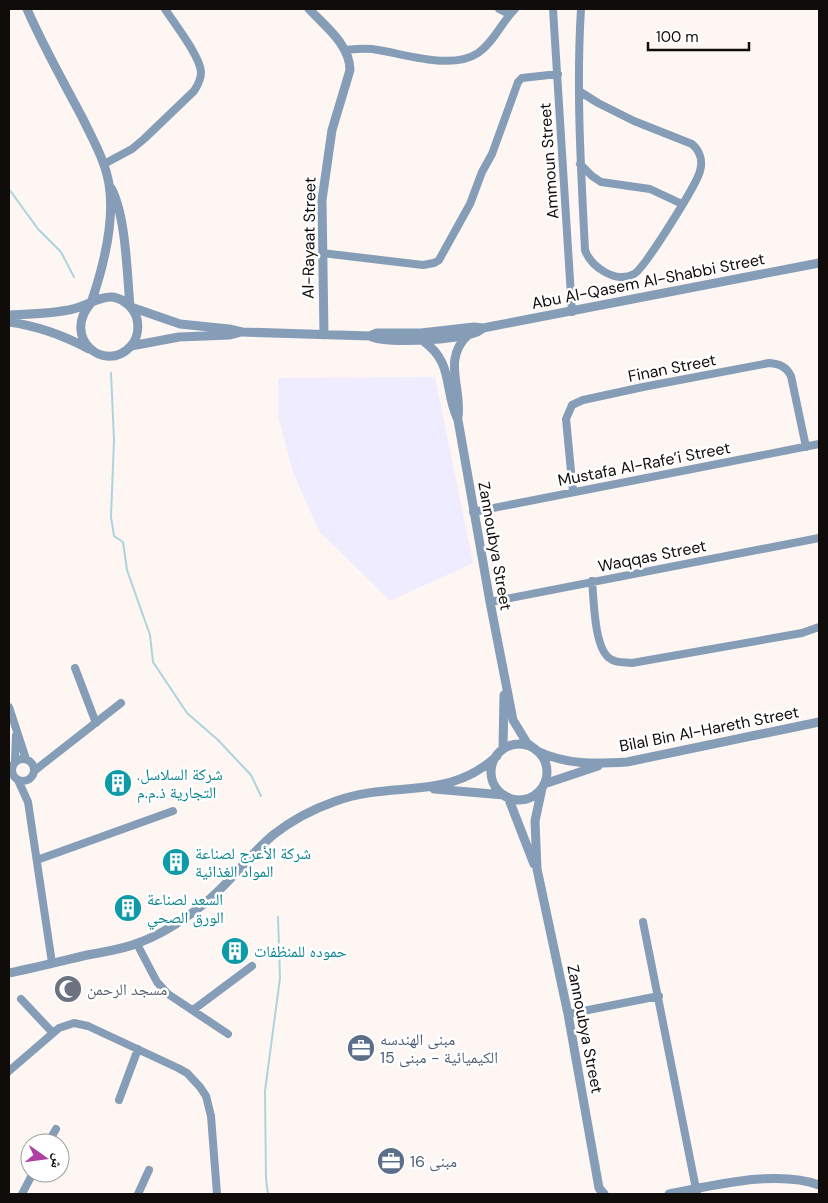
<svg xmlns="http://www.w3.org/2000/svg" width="828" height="1203" font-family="'DM Sans','Noto Naskh Arabic',sans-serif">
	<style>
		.industrial { fill: #eeecfe }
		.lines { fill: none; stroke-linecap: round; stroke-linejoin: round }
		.stream { stroke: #add3de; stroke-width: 2 }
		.minor { stroke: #859db7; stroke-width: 8 }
		.tertiary { stroke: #859db7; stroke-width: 9 }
		.labels { text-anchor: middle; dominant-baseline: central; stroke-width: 5; stroke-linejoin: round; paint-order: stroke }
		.street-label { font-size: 16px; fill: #100c0a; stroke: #fff }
		.culture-label { font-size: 16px; fill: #0d838f; stroke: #fff; text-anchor: start }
		.worship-label { font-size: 16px; fill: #5b616d; stroke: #fff; text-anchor: start }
		.service-label { font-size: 16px; fill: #4e5e75; stroke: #fff; text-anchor: start }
	</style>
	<rect width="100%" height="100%" fill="#fef6f3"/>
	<path class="industrial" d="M435,377L473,563L390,601L319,531L293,472L278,416V378Z"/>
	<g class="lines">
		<path class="stream" d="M9,189L38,229L61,252L74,277
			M111,373L114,440L111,517L114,536L123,542L127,570L150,635L153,662L187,713L218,740L251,775L261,796
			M268,1194L266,1179L265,1091L280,978L278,917"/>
		<path class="minor" d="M499,9L509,14
			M553,9L572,312
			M345,50C354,49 364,48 372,49C403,53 451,71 478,53C494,42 501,23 515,9
			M579,91L598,103L634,121L692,144C700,151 703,161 700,171C697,184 644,269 634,274C616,284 591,267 585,250C581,170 576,89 581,9
			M104,164L132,149L144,139L194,91C198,85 201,78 201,72C200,56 174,23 165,9
			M580,164L592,176L601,182L650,189L682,204
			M322,253L423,265L434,263L439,260L470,204L482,172L492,154L518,82L522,78L558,74
			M573,492L566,419L572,405L583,400L643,387L769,363C779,364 786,366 791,376L806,447
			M473,512L819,444
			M592,581C594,600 594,646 609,658C615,663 624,662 632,663L802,633L819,627
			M490,602L819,538
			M75,668L96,723
			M9,707L26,759
			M12 770a11 11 0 1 1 22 0a11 11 0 1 1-22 0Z
			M15,761L16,735
			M34,771L121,703
			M18,780L28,802L52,963
			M37,860L173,811
			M643,922L697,1194
			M137,944L157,982L168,994L228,1034
			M21,999L53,1033
			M193,1010L252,966
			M568,1014L659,996
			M9,1071L59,1028L74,1023L88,1026L178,1068L187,1073L200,1087L206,1096L211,1116L217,1194
			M119,1100L138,1049
			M48,1143L56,1129
			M22,1194L33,1173
			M138,1194L149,1170"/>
		<path class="tertiary" d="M27,9C43,46 63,81 82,117C92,138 105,160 109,184C115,221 103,268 91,303
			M309,9C325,26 350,45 350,70L332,130L322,200L324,335
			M111,188C126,215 127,274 130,306
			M131,307L180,324L229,329L242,332L370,336C383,345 474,340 483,328
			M9,315C30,314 52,314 73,309C87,306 99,296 113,297C124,299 134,308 137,319C139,329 137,340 130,347C104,374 61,337 91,303
			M9,322C38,326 63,335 89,349
			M370,336L377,333H421L474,327L483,328L819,263
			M422,340C455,363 443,389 458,420L490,602L513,720L527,743L535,749
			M131,346L179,337L230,335L241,332
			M458,417C462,387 442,359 468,335
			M491 772a28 28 0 1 1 56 0a28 28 0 1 1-56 0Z
			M503,749L504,695
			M537,751C567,765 595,764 627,762L819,722
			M544,784L598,766
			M542,788L535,821L537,869L568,1014L599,1188L604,1194
			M434,789L504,795
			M508,797L534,864
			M9,973C34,968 58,962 83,956C101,952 121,950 138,943C160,935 182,921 200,907C228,886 247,857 273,835C292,820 313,809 336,801C395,780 447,802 497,756
			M669,1194C712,1186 777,1169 819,1185"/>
	</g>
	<defs>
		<symbol id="building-disc" viewBox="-11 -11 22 22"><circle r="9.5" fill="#0f9aa8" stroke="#fff"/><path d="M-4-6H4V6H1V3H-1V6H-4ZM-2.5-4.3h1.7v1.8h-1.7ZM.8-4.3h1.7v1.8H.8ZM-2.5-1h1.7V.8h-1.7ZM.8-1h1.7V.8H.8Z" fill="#fff"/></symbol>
		<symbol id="mosque-disc" viewBox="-11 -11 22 22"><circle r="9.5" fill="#6b7280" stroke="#fff"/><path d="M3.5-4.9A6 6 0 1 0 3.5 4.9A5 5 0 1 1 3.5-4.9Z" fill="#fff"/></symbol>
		<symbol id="office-disc" viewBox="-11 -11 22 22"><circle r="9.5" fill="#5c6f8a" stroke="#fff"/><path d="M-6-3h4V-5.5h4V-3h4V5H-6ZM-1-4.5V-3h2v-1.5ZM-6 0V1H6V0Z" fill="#fff"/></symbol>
	</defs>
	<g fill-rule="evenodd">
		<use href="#building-disc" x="102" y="767" width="32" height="32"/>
		<use href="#building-disc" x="160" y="846" width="32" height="32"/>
		<use href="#building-disc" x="112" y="892" width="32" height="32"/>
		<use href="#building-disc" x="219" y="935" width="32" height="32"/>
		<use href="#mosque-disc" x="52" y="973" width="32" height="32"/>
		<use href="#office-disc" x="345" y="1032" width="32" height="32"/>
		<use href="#office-disc" x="375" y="1145" width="32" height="32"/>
	</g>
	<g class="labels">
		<g class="street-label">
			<text transform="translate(549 161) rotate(-94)">Ammoun Street</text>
			<text transform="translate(309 238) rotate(-89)">Al-Rayaat Street</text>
			<text transform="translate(648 281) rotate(-11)">Abu Al-Qasem Al-Shabbi Street</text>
			<text transform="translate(672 368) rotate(-11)">Finan Street</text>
			<text transform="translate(644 464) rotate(-11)">Mustafa Al-Rafe’i Street</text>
			<text transform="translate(495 546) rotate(80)">Zannoubya Street</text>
			<text transform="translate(652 556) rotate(-11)">Waqqas Street</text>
			<text transform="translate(709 729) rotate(-11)">Bilal Bin Al-Hareth Street</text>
			<text transform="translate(585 1029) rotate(79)">Zannoubya Street</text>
		</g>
		<g class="culture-label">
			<text x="137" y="774">.شركة السلاسل<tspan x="137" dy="18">التجارية ذ.م.م</tspan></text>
			<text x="195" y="853">شركة الأعرج لصناعة<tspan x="195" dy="18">المواد الغذائية</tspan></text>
			<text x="147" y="899">السعد لصناعة<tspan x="147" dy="18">الورق الصحي</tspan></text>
			<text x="254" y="951">حموده للمنظفات</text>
		</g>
		<g class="worship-label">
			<text x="87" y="989">مسجد الرحمن</text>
		</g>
		<g class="service-label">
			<text x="380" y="1039">مبنى الهندسه<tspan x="380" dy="18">الكيميائية - مبنى 15</tspan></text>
			<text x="410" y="1161">مبنى 16</text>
		</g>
	</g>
	<rect width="828" height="1203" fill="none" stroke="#100c0a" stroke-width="20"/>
	<g transform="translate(45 1158) rotate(104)"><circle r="24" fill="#ffffff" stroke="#9f9e9d"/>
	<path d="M0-4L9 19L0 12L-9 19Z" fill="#ad40a0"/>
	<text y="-8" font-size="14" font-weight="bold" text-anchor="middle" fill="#100c0a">ش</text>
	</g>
	<path d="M648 42v8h101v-8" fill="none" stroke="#100c0a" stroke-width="2.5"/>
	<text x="656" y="42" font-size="15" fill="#100c0a" stroke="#ffffff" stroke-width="4" paint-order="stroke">100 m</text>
</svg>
